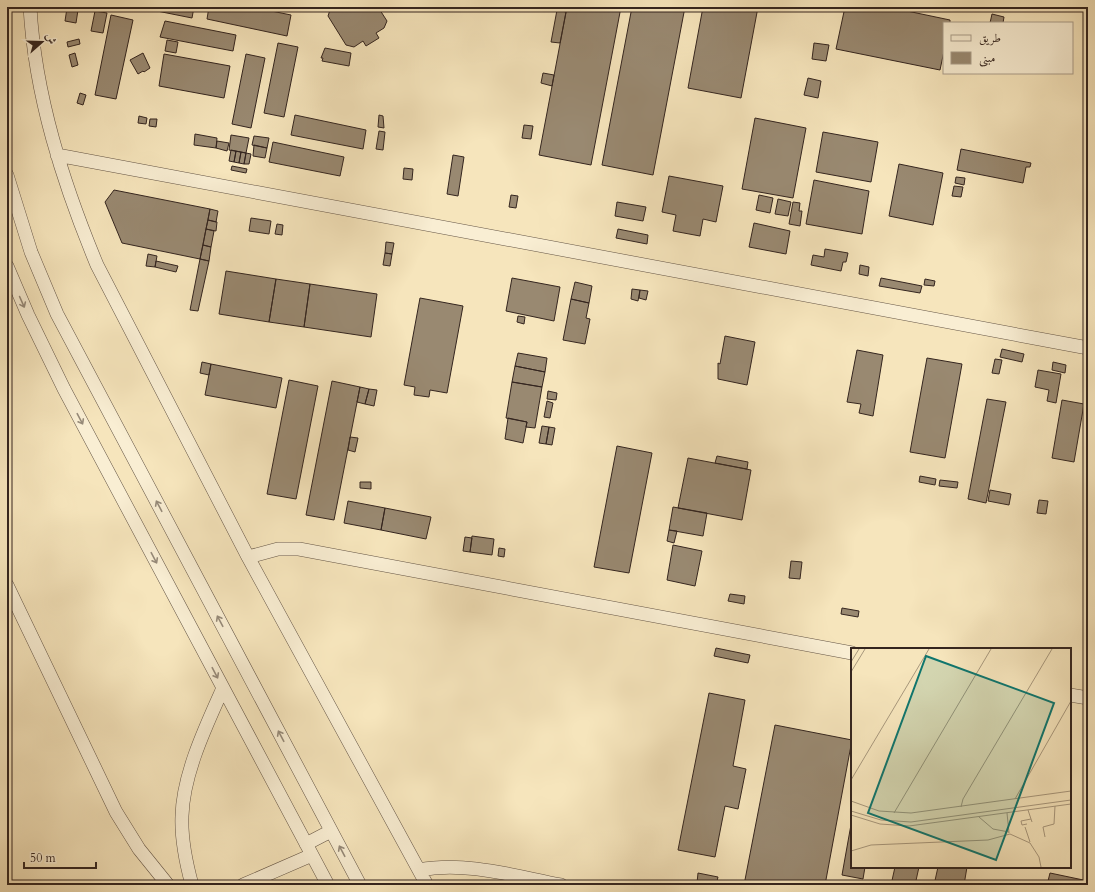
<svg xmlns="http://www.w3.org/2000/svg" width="1095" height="892" font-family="Cardo,Amiri,serif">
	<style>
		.building { fill: #998971; stroke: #34251f }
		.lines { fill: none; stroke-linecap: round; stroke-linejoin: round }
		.minor-casing { stroke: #645546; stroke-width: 14 }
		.minor { stroke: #f9eed3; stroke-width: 13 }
		.oneway { stroke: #968a79 }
		.inset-road { fill: none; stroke: #a8987d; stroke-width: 1 }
		.view { fill: #0f766e; fill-opacity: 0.15; stroke: #0f766e; stroke-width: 2 }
		.inset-edge { fill: none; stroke: #34251f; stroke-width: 2 }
	</style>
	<rect width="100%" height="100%" fill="#f6e5bc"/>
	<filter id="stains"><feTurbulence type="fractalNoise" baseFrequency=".005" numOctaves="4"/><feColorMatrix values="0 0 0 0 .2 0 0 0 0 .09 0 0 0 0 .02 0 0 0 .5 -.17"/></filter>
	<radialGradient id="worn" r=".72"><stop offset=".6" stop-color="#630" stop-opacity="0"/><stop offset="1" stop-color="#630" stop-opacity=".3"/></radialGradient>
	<path class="building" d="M137,7H194L192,18Z
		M209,7H252L291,15L287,36L207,19Z
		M331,7H378L387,21L384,28L376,33L379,38L366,46L363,41L354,47L346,45L328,16Z
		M567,7H621L591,165L539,155Z
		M632,7H685L653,175L602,165Z
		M703,7H758L741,98L688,88Z
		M845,7H888L950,20V23H944V51L940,70L836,49Z
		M67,8L78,10L76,23L65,21Z
		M557,10L566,12L560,43L551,42Z
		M95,11L107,13L103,33L91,31Z
		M992,14L1004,17L1003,23H990Z
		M111,15L133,20L116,99L95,95Z
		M165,21L236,35L233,51L160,37Z
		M79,39L80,44L68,47L67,42Z
		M167,40L178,42L176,53L165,51Z
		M278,43L298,47L284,117L264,113Z
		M814,43L829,45L826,61L812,59Z
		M325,48L351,53L349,66L322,61L323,58H321Z
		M75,53L78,65L72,67L69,55Z
		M143,53L150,68L144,72L143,71L138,74L130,60Z
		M164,54L230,66L224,98L159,86Z
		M246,54L265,58L251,128L232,124Z
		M543,73L554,75L552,86L541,83Z
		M808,78L821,81L818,98L804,95Z
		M80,93L86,95L83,105L77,103Z
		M295,115L366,130L363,149L291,135Z
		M379,115L383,116L384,128L378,127Z
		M139,116L147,118L146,124L138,123Z
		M755,118L806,128L793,198L742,189Z
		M150,119H157L156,127L149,126Z
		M524,125L533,126L531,139L522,138Z
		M379,131L385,132L383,150L376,149Z
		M823,132L878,142L871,182L816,172Z
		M195,134L217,138L216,148L194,145Z
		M231,135L249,138L246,153L229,150Z
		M254,136L269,138L267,148L252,145Z
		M217,141L229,143L227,151L216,148Z
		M273,142L344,157L340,176L269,162Z
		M254,145L267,148L265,158L253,156Z
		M961,149L1031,163L1030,167H1026L1023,183L957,170Z
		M231,150L236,151L234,162L229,161Z
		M236,151L241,152L239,163L234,162Z
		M241,152L246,153L244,164L239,163Z
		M246,153L251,154L249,164H244Z
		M453,155L464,157L458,196L447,194Z
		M899,164L943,173L933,225L889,216Z
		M232,166L247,169L246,173L231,170Z
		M404,168L413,169L412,180L403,179Z
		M669,176L723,186L716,222L703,219L700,236L673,231L676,215L662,212Z
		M956,177L965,178L964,185L955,183Z
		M814,180L869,191L862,234L806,224Z
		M954,186L963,187L961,197L952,196Z
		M114,190L210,209L200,259L122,243L105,202Z
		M511,195L518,196L516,208L509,207Z
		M759,195L773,198L770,213L756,210Z
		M778,199L791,202L788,216L775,214Z
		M617,202L646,207L643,221L615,216Z
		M793,202L800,203L799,211H802L800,226L789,224Z
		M210,209L218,211L216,222L208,220Z
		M251,218L271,221L269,234L249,231Z
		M208,220L217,222L216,231L206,229Z
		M754,223L790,231L786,254L749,247Z
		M277,224L283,225L282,235L275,234Z
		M206,229L214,231L211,247L203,245Z
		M618,229L648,235L647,244L616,238Z
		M386,242L394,243L392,254L385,253Z
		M203,245L211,247L209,261L200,259Z
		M825,249L848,253L846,262H843L841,271L811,265L813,255L824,257Z
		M385,253L392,254L390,266L383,265Z
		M148,254L157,256L155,267L146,266Z
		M200,259L209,261L198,311L190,310Z
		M156,261L178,266L176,272L155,267Z
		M860,265L869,267L868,276L859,274Z
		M226,271L276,279L269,322L219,314Z
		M512,278L560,287L554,321L506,311Z
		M881,278L922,286L920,293L879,286Z
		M276,279L310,284L304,327L269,322Z
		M925,279L935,281L934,286L924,285Z
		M575,282L592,286L589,303L571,299Z
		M310,284L377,294L371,337L304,327Z
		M632,289L640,290L638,301L631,299Z
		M640,290L648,291L646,300L639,298Z
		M420,298L463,306L447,393L430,390L429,397L414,395L415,387L404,385Z
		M571,299L589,303L586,318L590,319L585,344L563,340Z
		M518,316L525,317L524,324L517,322Z
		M725,336L755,342L747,385L718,379V363L720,364Z
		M1002,349L1024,354L1022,362L1000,357Z
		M857,350L883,355L873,416L859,413L861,404L847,402Z
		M518,353L547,358L545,372L515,366Z
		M927,358L962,364L945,458L910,452Z
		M995,359L1002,360L999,374L992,373Z
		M202,362L211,364L209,375L200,373Z
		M1053,362L1066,365L1065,373L1052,370Z
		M211,364L282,378L276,408L205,395Z
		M515,366L545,372L542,387L512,382Z
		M1038,370L1061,374L1056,403L1047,401L1049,390L1035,387Z
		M289,380L318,386L296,499L267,494Z
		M332,381L360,387L334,520L306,515Z
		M512,382L542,387L535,428L526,427L527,422L506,418Z
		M360,387L369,389L365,404L357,402Z
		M369,389L377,390L374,406L365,404Z
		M548,391L557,393L556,400L547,399Z
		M987,399L1006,402L986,503L968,499Z
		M1062,400L1084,404L1074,462L1052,458Z
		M547,401L553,403L550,418L544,417Z
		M508,418L527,422L523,443L505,439Z
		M542,426L549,427L546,444L539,443Z
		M549,427L555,428L552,445L546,444Z
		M350,437L358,438L355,452L348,450Z
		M617,446L652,453L629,573L594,567Z
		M717,456L748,462L747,469L715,463Z
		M688,458L751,470L742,520L678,508Z
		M920,476L936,479L935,485L919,482Z
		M940,480L958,482L957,488L939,486Z
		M360,482H371V489L360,488Z
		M990,490L1011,494L1009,505L988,501Z
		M1039,500L1048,501L1046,514L1037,513Z
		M348,501L385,508L381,530L344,523Z
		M673,507L707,513L703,536L669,530Z
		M385,508L431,517L426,539L381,530Z
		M669,530L677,531L674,543L667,541Z
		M472,536L494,539L492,555L470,552Z
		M465,537L472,538L470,552L463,551Z
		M673,545L702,551L695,586L667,580Z
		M499,548L505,549L504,557L498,556Z
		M791,561L802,562L800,579L789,578Z
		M730,594L745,596L744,604L728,601Z
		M842,608L859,611L858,617L841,614Z
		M716,648L750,655L748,663L714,656Z
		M709,693L745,700L733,766L746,769L738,809L725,806L715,857L678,850Z
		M775,725L852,740L825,885H744Z
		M852,819V867H865L863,879L842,875Z
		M895,867H919L915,885H891Z
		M938,867H967L964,885H934Z
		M698,873L718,877L716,885L697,883Z
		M1050,873L1088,881V885H1047Z"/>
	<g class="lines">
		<defs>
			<path id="minor" d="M30,7C35,96 63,183 97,265L248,557L427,885
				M57,155L1088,348
				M7,175L31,252L57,314L360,885
				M7,266L28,315L64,389L328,885
				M248,557L278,549H299L852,653
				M7,585L116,812L139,849L168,885
				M1070,695L1088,698
				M306,844L331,831
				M419,870C466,861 514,876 561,885
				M192,885C186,863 181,839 182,816C183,774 206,726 223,688
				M243,885L312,855"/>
		</defs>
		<use href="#minor" class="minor-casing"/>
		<use href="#minor" class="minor"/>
	</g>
	<defs><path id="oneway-shaft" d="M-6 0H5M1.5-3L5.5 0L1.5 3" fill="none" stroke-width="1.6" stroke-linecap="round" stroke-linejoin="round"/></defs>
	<g class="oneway">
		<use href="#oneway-shaft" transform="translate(22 302) rotate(66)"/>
		<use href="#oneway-shaft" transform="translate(80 419) rotate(62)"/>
		<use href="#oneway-shaft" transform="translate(159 506) rotate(-118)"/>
		<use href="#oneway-shaft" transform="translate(154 558) rotate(62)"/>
		<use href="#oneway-shaft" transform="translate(220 621) rotate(-118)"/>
		<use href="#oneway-shaft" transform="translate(215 673) rotate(62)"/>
		<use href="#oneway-shaft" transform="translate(281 736) rotate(-118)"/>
		<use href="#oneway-shaft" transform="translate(342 851) rotate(-118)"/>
	</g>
	<g transform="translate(851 648)">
		<rect width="220" height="220" fill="#f6e5bc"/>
		<path class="inset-road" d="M0,14L8,1M0,24L14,1M0,132L78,1M164,151L220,53M0,153L28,163L60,165L220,143M110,159L112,151L201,1M177,162L181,174M0,163L30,172L60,174L220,152M43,165L140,1M156,165L158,185M0,167L29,176L58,178L220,156M128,169L142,181L158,184M176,176L171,177L170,173L180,171M174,179L179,194M194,189L192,179L203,176L204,158M0,203L20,197L137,192L159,186L179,195L188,209L190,219"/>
		<path class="view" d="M75,8L203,55L145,212L17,165Z"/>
		<rect width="220" height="220" class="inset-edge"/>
	</g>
	<rect width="1095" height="892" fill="none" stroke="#f6e5bc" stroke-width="24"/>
	<rect x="8" y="8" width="1079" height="876" fill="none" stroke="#34251f" stroke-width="2"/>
	<rect x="12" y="12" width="1071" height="868" fill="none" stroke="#34251f"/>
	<rect x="943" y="22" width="130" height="52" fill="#f9eed3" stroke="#aa9e8b"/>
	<rect x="951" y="35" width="20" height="6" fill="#f9eed3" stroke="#aa9e8b"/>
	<text x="979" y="42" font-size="12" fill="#34251f">طريق</text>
	<rect x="951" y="52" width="20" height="12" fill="#998971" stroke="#aa9e8b"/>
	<text x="979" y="62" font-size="12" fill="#34251f">مبنى</text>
	<g transform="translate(42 42) rotate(70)" stroke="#f9eed3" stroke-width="3" paint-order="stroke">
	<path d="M0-3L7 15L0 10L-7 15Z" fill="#34251f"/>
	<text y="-6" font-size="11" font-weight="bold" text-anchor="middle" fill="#34251f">ش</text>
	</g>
	<path d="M24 862v6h72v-6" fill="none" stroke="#34251f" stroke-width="2"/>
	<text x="30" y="862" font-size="12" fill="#34251f" stroke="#f9eed3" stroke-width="3" paint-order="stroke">50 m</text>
	<rect width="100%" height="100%" filter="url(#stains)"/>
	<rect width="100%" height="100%" fill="url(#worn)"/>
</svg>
